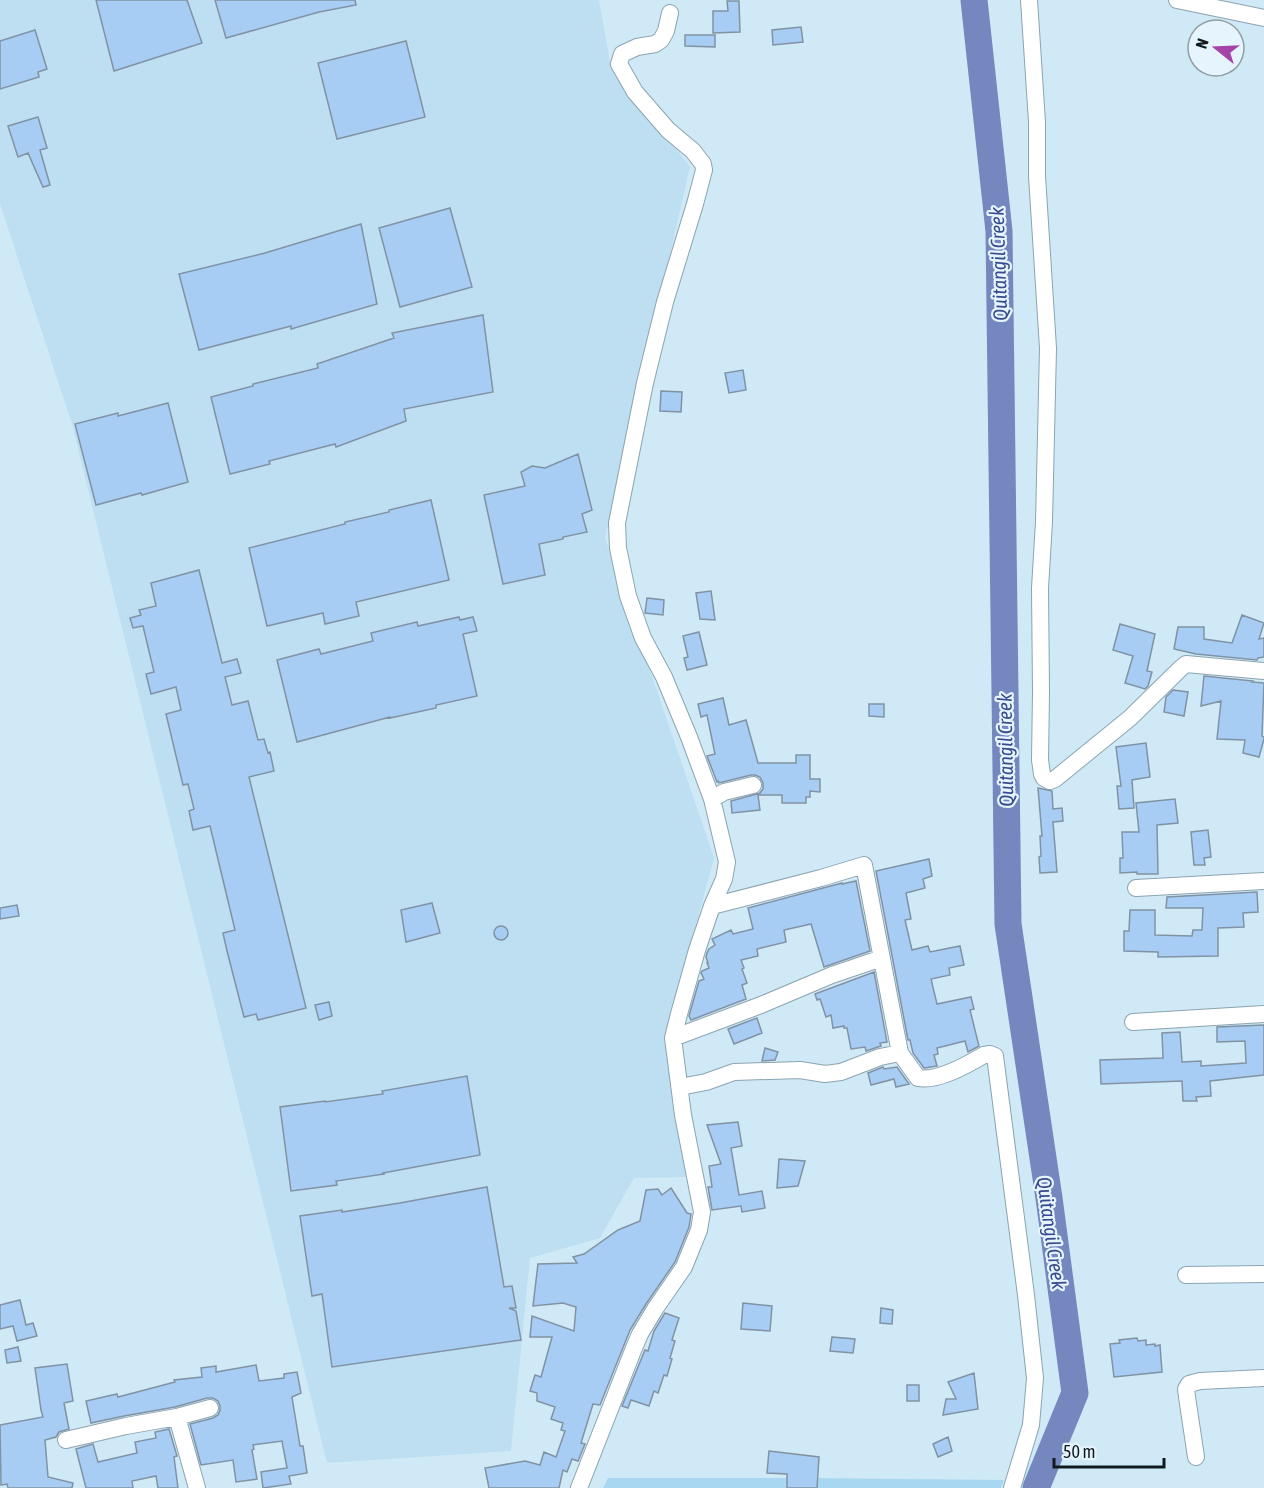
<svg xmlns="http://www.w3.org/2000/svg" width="1264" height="1488" font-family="'Asap Condensed',sans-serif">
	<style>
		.built { fill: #bddff1 }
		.green { fill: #a8d8f1 }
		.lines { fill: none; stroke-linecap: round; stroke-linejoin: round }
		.river { stroke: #7487bf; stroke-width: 27 }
		.building { fill: #a7cdf5; stroke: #8192a4; stroke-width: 1.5 }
		.street-casing { stroke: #8ba4b1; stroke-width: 18 }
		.street { stroke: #fff; stroke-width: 16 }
		.labels { text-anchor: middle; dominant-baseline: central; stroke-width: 4.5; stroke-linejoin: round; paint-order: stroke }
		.water-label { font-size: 20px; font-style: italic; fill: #374a90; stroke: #e5f4fd }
	</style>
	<rect width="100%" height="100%" fill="#cfe9f7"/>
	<path class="built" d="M0,0H599L610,62L690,167L605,538L714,858L667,1031L689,1177L634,1178L600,1238L530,1258L511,1451L327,1463L72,424L0,204Z"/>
	<path class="green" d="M608,1478H806L1004,1480L1001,1488H603Z"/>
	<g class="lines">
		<path class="river" d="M974,0L999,231L1008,924L1049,1198L1075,1393L1036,1488"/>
	</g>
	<path class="building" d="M96,0H187L202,43L114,71Z
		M215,0H355L356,5L319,12L226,38Z
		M727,1H739L740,32L713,33V11H728Z
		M801,27L803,42L773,45L772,30Z
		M35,30L47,69L38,72L39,77L0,89V41Z
		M685,35H715V47L685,46Z
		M406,41L425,117L337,139L318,63Z
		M38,117L47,148L40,150L50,185L43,187L28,153L18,157L8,126Z
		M450,208L472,287L400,307L379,228Z
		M361,224L377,304L291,329V326L199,350L179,274L265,253Z
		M483,315L493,392L404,409L406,421L336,447L335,444L269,461L270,464L230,474L211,397L253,386V384L318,368L317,364L394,338L392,333Z
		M743,370L746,390L729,393L725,373Z
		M661,391L682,392L681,412L660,411Z
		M168,403L188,482L142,495L141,493L96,505L75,424L118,413V416Z
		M578,454L592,510L582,514L587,532L563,537V539L539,544L545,575L503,584L484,495L525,486L521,472L532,466L545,468Z
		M431,500L449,580L356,602L359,616L325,624L323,613L267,626L249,548L345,524V522L389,512V510Z
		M199,570L222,663L237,659L241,673L225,677L232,705L248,701L258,740L264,739L268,753L270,752L274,771L249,777L306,1008L258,1020L256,1014L244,1017L227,951L223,933L235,930L210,826L193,830L189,811L194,809L188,784L183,785L166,714L181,710L176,687L151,694L146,674L154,672L143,626L133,628L130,618L141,615L139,610L156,606L151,583Z
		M711,591L715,620L700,619L696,593Z
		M647,598L664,600L663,615L645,613Z
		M1242,615L1264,623L1259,639L1264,638V657L1258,658L1257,660L1196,654L1174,649L1178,627H1204V639L1232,643Z
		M459,617L460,620L473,617L477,631L463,634L477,696L436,705V708L390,718V717L297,742L277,660L319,649L321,654L373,641L371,633L417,622L418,626Z
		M1120,624L1155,634L1147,671L1152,672L1148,686L1145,689L1125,683L1133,656L1113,650Z
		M699,632L707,665L687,670L684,658L688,657L683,636Z
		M1204,676L1253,681L1252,682L1264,683L1262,736L1264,737V739L1259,757L1243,753L1245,740L1217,739L1221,701L1201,706Z
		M1173,690L1188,692L1184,716L1164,712L1166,697Z
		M723,698L729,725L746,720L758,763H796V755H810V779H820V792L810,791V797H806V803H782V795H758L760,810L732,813L731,801L760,793L763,789V783L760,777L755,775H751L719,783L718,781L717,782L707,756L715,754L707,715L701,717L698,704Z
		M869,704H884V717L869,716Z
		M1146,743L1150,777L1132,780L1134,808L1119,809L1117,786H1121L1116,747Z
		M1038,788L1052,791L1053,809L1062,808L1063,821L1053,822L1057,872L1040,873L1039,857L1041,856L1040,836H1042Z
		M1175,799L1178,823L1157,825L1158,874H1137V872L1120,873V858H1123L1122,832H1139L1136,803Z
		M1208,830L1211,857L1204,858L1205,865H1194L1191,832Z
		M929,859L932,876L923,879L925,888L906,893L911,919L905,920L912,950L928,946L930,952L960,946L964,965L949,968L950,975L931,979L937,1004L971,997L974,1009L970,1010L979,1046L968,1052L965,1041L937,1048L938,1054L934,1055L937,1066L925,1068H924L913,1053L910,1040H908L876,871Z
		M856,881L870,951L824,967L811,924L784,930L786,942L757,949L758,956L741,960L744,968L742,969L747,983L742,985L746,999L691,1020L689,1016L699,981L704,979L701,973L702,971L709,968L707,963H708L706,957L707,953L709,949L715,945L712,939L731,930L733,934L753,929L748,908L842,883V884Z
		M1257,892L1258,912L1243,913L1244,927L1218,928V956L1158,957V952L1124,951V931H1129L1130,910H1155V935L1192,936L1193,930H1202L1203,908H1166L1167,897Z
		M432,903L440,933L406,942L401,910Z
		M17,905L19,916L0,919V908Z
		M494 933a7 7 0 1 1 14 0a7 7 0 1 1-14 0Z
		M874,972L887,1042L880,1043L881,1046L866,1051L865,1047L851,1049L847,1028H844V1026L833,1028L831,1015L826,1017L820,999L817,1000L815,994Z
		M329,1002L332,1016L319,1020L315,1005Z
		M757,1018L762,1033L734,1044L728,1029Z
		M1264,1025V1075L1210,1081L1211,1096L1196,1097L1197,1101H1183L1182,1081L1101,1084L1100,1060L1163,1058L1162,1033L1180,1032L1182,1062L1201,1061V1066L1246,1063L1245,1041L1217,1042V1027Z
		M765,1048L778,1052L775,1060L762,1061Z
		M883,1067L884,1069L897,1067L909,1084L896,1087L894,1079L871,1085L868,1073Z
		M467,1076L480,1155L383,1173L384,1174L336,1181L337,1185L291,1191L280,1107L325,1101V1102L383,1094L382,1091Z
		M738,1122L742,1146L731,1148L739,1195L762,1191L765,1208L742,1212L741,1206L712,1210L708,1187H712L709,1166L721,1164L707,1125Z
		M779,1159L805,1161L798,1186L777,1188Z
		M487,1187L504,1287L512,1286L516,1308H509L516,1311L521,1340L332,1367L322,1294L312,1296L300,1216L342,1210V1212L400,1203Z
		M671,1188L687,1213L691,1214L689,1227L675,1262L646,1304L630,1330L600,1405L593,1404L581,1443L585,1444L578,1461L572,1459L567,1472L563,1470L559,1488H489L485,1468L525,1461L540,1465L544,1452L556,1457L565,1431L561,1430L563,1423L551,1419L555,1407L537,1401V1393L530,1391L535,1375L541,1377L552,1337H530L532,1316L574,1331L576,1307L563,1303L533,1306L538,1264L577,1263L573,1257L584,1254L618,1230L640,1221L646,1190L658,1189L662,1195Z
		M20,1300L26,1325L33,1323L37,1336L17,1341L13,1326L0,1329V1305Z
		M743,1303L772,1306L770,1331L741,1329Z
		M881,1308L893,1310L892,1324L880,1323Z
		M665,1313L679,1318L672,1340L675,1341L670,1358L672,1359L667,1376L664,1375L658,1393L654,1391L649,1406L631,1400L628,1408L622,1406L645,1350L648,1351L654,1331Z
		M832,1337L855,1339L853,1353L830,1351Z
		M1137,1338L1138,1341L1146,1340V1345L1155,1344V1346L1160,1345L1162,1372L1114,1377L1110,1344L1120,1343L1119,1340Z
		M18,1347L21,1361L7,1363L5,1350Z
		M67,1364L73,1401L64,1403L69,1429L59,1432L56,1437L45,1440L48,1477L73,1483L72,1488H8L7,1484L1,1485L0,1425L43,1417L41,1410L35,1368Z
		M256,1365L259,1381L284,1378V1374L297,1372L301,1393L292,1397L300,1446H303L307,1473L289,1476L291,1484L263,1488L261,1472L287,1468L282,1441L253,1445L254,1449L252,1450L257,1479L236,1482L233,1460L201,1465L190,1424L213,1418L218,1415L220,1410V1406L218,1401L213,1398H207L175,1407L124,1416L91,1423L86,1401L117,1394L118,1397L175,1382L174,1380L202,1377L201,1368L216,1366V1372Z
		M974,1373L978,1409L943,1415L946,1399H956L948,1382Z
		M907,1385H919V1401H907Z
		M169,1429L177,1456L174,1457L178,1488H158L156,1476L132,1481L133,1488H86L76,1449L93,1444L98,1462L137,1453L135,1442L156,1438L155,1432Z
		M948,1437L952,1451L938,1457L933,1444Z
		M769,1451L819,1457L817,1488H787V1474L767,1473Z"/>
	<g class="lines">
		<defs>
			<path id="street" d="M1029,0L1037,122V176L1048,348L1044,522L1040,588L1041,692L1040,760L1042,774L1044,778L1050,781L1055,779L1130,718L1181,668L1186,664L1264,671
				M1177,0L1264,18
				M712,799L724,792L753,785
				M1136,888L1264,881
				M1133,1022L1264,1014
				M673,1038L761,1005L832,975L882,958
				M900,1053L918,1078C937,1082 967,1065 984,1055L990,1054L995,1056L1026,1295L1035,1378L1031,1425L1012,1488
				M680,1087L706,1082L734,1072L800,1070L825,1074L841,1072L880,1057L900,1053L864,865L821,878L712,906
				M1186,1275L1264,1274
				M177,1417L197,1488
				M66,1440L126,1426L177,1417L210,1408
				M1196,1457L1187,1397L1186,1389L1189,1384L1200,1381L1264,1378
				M579,1488L634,1348L640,1334L655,1309L684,1267L699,1230L702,1212L683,1115L673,1038L679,1014L697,950L712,906L724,879L727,862L712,799L689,737L664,677L643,638L628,596L618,548L617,523L645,383L665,302L695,204L704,170L703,164L693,151L668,130L635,92L619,64L622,54L637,47L655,44L661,40L666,31L670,13"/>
		</defs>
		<use href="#street" class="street-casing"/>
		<use href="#street" class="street"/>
	</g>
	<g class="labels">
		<g class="water-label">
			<text transform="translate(998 264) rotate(-92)">Quitangil Creek</text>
			<text transform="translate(1005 750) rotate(-91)">Quitangil Creek</text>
			<text transform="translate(1052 1233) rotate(82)">Quitangil Creek</text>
		</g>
	</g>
	<g transform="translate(1216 48) rotate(288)"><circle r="28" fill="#e5f4fd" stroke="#909da4" stroke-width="1.5"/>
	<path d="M0-4.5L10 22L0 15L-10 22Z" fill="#a643a9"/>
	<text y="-9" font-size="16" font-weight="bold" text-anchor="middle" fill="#111a1f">N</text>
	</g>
	<path d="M1054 1458v9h110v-9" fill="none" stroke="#111a1f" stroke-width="3"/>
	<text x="1063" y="1458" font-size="18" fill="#111a1f" stroke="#e5f4fd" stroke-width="4.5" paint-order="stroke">50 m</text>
</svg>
